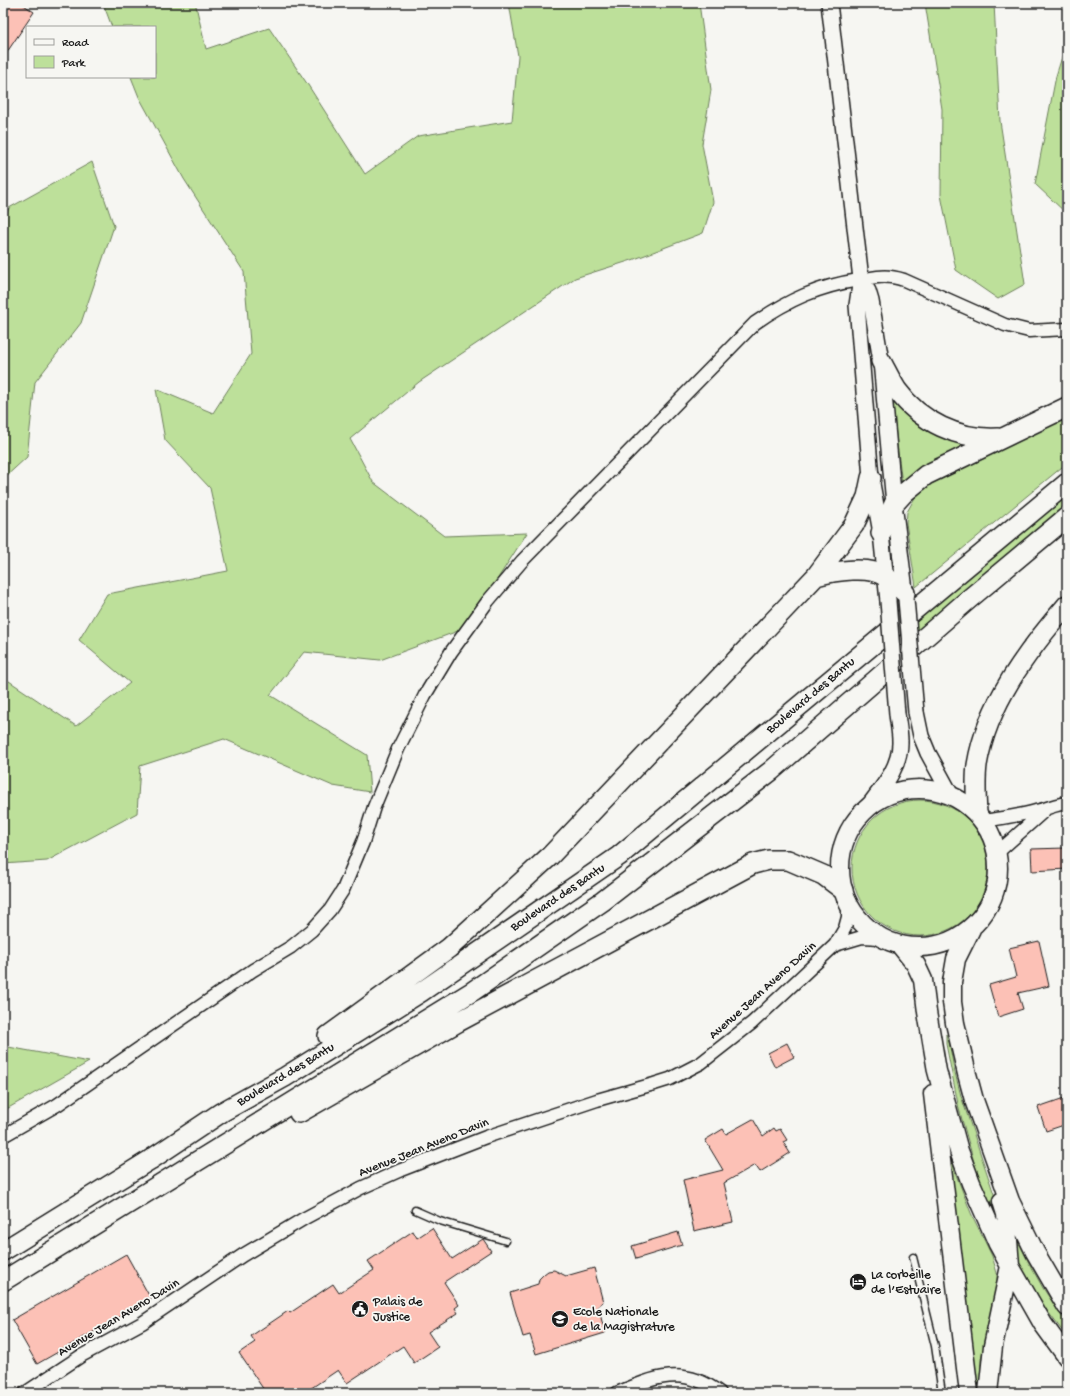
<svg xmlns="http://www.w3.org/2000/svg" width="1070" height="1396" font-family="'Gochi Hand',sans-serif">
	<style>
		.green { fill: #bde09a; stroke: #6c7e5b }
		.building { fill: #fcc1b6; stroke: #1c1c1c }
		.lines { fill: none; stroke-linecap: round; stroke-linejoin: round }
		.service-casing { stroke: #1c1c1c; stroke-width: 9 }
		.minor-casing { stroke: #1c1c1c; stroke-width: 15 }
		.tertiary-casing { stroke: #1c1c1c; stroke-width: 18 }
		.primary-casing { stroke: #1c1c1c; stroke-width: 21 }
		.trunk-casing { stroke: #1c1c1c; stroke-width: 22 }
		.service { stroke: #f6f6f2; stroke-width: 6 }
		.minor { stroke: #f6f6f2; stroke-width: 12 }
		.tertiary { stroke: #f6f6f2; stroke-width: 15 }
		.primary { stroke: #f6f6f2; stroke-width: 18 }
		.trunk { stroke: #f6f6f2; stroke-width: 19 }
		.tertiary-bridge-casing { stroke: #1c1c1c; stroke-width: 18; stroke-linecap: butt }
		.tertiary-bridge { stroke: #f6f6f2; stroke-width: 15 }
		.labels { text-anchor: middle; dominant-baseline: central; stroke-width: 3.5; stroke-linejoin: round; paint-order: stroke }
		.street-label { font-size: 13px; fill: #1c1c1c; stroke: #f6f6f2 }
		.poi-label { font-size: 13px; fill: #1c1c1c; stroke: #f6f6f2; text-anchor: start }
	</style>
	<rect width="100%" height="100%" fill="#f6f6f2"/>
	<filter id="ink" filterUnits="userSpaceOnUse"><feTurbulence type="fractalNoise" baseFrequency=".025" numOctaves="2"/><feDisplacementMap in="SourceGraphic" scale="8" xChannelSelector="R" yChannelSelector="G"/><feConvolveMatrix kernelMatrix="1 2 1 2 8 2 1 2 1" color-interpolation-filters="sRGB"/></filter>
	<g filter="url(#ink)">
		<path class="green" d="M103,3H196V6L206,49L269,28L308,85L365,174L418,136L512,121L518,56L509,3H699L711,90L702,144L713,202L703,233L632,260L575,278L419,382L350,439L373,482L444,536L527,533L466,628L380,660L304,652L270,695L367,755L370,792L333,786L224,739L140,766L137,813L47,861L3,864V677L76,726L130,683L79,640L107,594L228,571L210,488L165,440L156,389L213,413L251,354L244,272L184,179L139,97L131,77H155V27H112Z
			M925,3H994L1000,121L1025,284L998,299L956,270L941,195L942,109Z
			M1067,41V214L1035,184L1056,76Z
			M92,162L114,226L81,323L35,382L27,457L3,479V220L9,208Z
			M891,395L975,444L902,484Z
			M1067,417V463L916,587L906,523L907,512L918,492L925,487Z
			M1067,493V507L912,637L911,622Z
			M852 868a68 68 0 1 1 136 0a68 68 0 1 1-136 0Z
			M946,1034L949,1042L954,1069L961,1096L999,1209L1000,1221L995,1217L976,1169L959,1109L946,1044Z
			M3,1046L89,1062L3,1111Z
			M948,1157H951L955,1172L971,1213L992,1256L997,1273V1288L981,1359L980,1393H976Z
			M1016,1239H1017L1029,1263L1043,1288L1067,1324V1337L1042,1304L1023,1271L1016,1258Z"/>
		<path class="building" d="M3,3H21L34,12L3,58Z
			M1066,848L1067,869L1032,871L1031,849Z
			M1039,941L1049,986L1018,993L1023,1009L998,1017L989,985L1016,977L1009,948Z
			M787,1043L794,1057L775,1067L768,1053Z
			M1067,1097V1124L1046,1131L1038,1107Z
			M753,1119L763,1136L774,1128L776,1131L780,1129L787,1140L783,1142L790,1153L760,1172L755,1165L724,1183L733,1222L694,1231L683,1180L723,1170L705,1140L723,1129L726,1134Z
			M432,1228L452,1259L483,1239L491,1251L444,1282L459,1305L455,1308L458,1313L428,1332L438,1347L414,1363L403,1346L347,1383L338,1370L304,1393H266L239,1353L255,1342L251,1336L288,1311L290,1313L333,1284L339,1293L374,1270L368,1261L413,1231L417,1238Z
			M678,1232L682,1245L636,1259L632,1246Z
			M126,1254L151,1299L37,1364L12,1320Z
			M594,1268L603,1302L598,1306L605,1333L536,1354L530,1335L523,1337L510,1293L538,1284L539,1279L544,1274L548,1271L554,1270L566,1276Z"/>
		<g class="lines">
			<defs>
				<path id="service" d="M415,1210L440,1221L506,1241
					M913,1257L935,1346L942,1393"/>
				<path id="minor" d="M983,821C1001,818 1019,816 1036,811C1047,809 1056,804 1067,803
					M997,853L1044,811
					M835,945L862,937L881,938
					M3,1136L57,1105L253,970L291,947L312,930L330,910L343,890L363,842L374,807L398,749L425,695L451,652L488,601L522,561L755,323C788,300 819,286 859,280C878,277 885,274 904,280L1005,325L1029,331L1067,329
					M25,1393L81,1356L142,1323L243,1255L305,1218L361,1188L401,1170L486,1137L597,1100L654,1084L670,1079L701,1063L752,1023L835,945L845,928L848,917V903
					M617,1393C654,1377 684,1365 720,1393"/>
				<path id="tertiary" d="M829,3L861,279L857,305L871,478L881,533L888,601
					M861,279L868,291L871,301L881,361L894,504L906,598
					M916,712L921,736L928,753L951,795
					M864,812C879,791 901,769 900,741C900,732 898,723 897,714"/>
				<path id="primary" d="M840 868a79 79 0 1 1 158 0a79 79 0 1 1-158 0Z
					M971,929L956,959L952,982V1002L955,1023L967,1074L974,1100L1010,1201L1035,1252L1067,1307
					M900,945L916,965L923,980L927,1012L937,1071L959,1151L971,1183L998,1244L1010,1266L1043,1324L1067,1357
					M933,1094L969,1393
					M988,1393L993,1346L1010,1266L1006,1214L1002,1201"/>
				<path id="trunk" d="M881,361C886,370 891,381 897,390C920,422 959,440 998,438
					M881,533L894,504L904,493L926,475L1067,407
					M816,576C834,571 870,565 886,577C893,581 899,588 905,593
					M977,813C976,797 975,781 977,765C987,704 1028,650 1067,605
					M328,1036L449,948L550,856L816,576L854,525L867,497L871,478
					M299,1113L458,1022L753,864L769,860H788L823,875L843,890
					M3,1251L150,1160L222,1112L285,1077L421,992L619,856L1067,483
					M3,1281L473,991L603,901L771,771L969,599L1067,517"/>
			</defs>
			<use href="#service" class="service-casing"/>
			<use href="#minor" class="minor-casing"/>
			<use href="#tertiary" class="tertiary-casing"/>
			<use href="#primary" class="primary-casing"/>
			<use href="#trunk" class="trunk-casing"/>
			<use href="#service" class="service"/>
			<use href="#minor" class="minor"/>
			<use href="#tertiary" class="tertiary"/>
			<use href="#primary" class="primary"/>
			<use href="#trunk" class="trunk"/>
			<defs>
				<path id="tertiary-bridge" d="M906,599L916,712
					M888,601L897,714"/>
			</defs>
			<use href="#tertiary-bridge" class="tertiary-bridge-casing"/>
			<use href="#tertiary-bridge" class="tertiary-bridge"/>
		</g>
	</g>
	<defs>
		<symbol id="hotel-disc" viewBox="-11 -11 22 22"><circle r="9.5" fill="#1c1c1c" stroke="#f6f6f2"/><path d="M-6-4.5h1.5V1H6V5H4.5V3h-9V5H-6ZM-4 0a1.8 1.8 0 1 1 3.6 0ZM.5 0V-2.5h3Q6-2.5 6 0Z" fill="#fff"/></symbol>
		<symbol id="civic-disc" viewBox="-11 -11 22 22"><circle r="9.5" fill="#1c1c1c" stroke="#f6f6f2"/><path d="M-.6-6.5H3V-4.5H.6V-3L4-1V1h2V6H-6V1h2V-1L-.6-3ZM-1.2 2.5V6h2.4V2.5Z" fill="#fff"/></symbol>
		<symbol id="university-disc" viewBox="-11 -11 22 22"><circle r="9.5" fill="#1c1c1c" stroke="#f6f6f2"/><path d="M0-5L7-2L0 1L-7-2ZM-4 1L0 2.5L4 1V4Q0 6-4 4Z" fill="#fff"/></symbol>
	</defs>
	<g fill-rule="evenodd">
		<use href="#hotel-disc" x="848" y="1272" width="20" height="20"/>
		<use href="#civic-disc" x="350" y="1299" width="20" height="20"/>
		<use href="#university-disc" x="550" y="1309" width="20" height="20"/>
	</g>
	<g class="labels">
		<g class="street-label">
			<text transform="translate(811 696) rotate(-40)">Boulevard des Bantu</text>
			<text transform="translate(558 898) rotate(-34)">Boulevard des Bantu</text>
			<text transform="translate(763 991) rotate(-42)">Avenue Jean Aveno Davin</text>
			<text transform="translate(286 1075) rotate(-31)">Boulevard des Bantu</text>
			<text transform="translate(424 1148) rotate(-22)">Avenue Jean Aveno Davin</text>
			<text transform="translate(119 1318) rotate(-31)">Avenue Jean Aveno Davin</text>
		</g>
		<g class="poi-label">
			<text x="871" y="1275">La corbeille<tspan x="871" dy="15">de l’Estuaire</tspan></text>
			<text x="373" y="1302">Palais de<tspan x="373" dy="15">Justice</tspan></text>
			<text x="573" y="1312">Ecole Nationale<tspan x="573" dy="15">de la Magistrature</tspan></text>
		</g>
	</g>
	<rect width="1070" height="1396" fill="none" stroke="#f6f6f2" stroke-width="16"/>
	<rect x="8" y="8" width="1054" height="1380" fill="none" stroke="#1c1c1c" stroke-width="1.5" filter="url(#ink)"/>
	<rect x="26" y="26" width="130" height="52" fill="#f6f6f2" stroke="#9f9f9c"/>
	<rect x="34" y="39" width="20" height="6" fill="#f6f6f2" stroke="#9f9f9c"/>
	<text x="62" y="46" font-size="12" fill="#1c1c1c">Road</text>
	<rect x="34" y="56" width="20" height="12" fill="#bde09a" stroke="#9f9f9c"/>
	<text x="62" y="66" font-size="12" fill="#1c1c1c">Park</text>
</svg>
